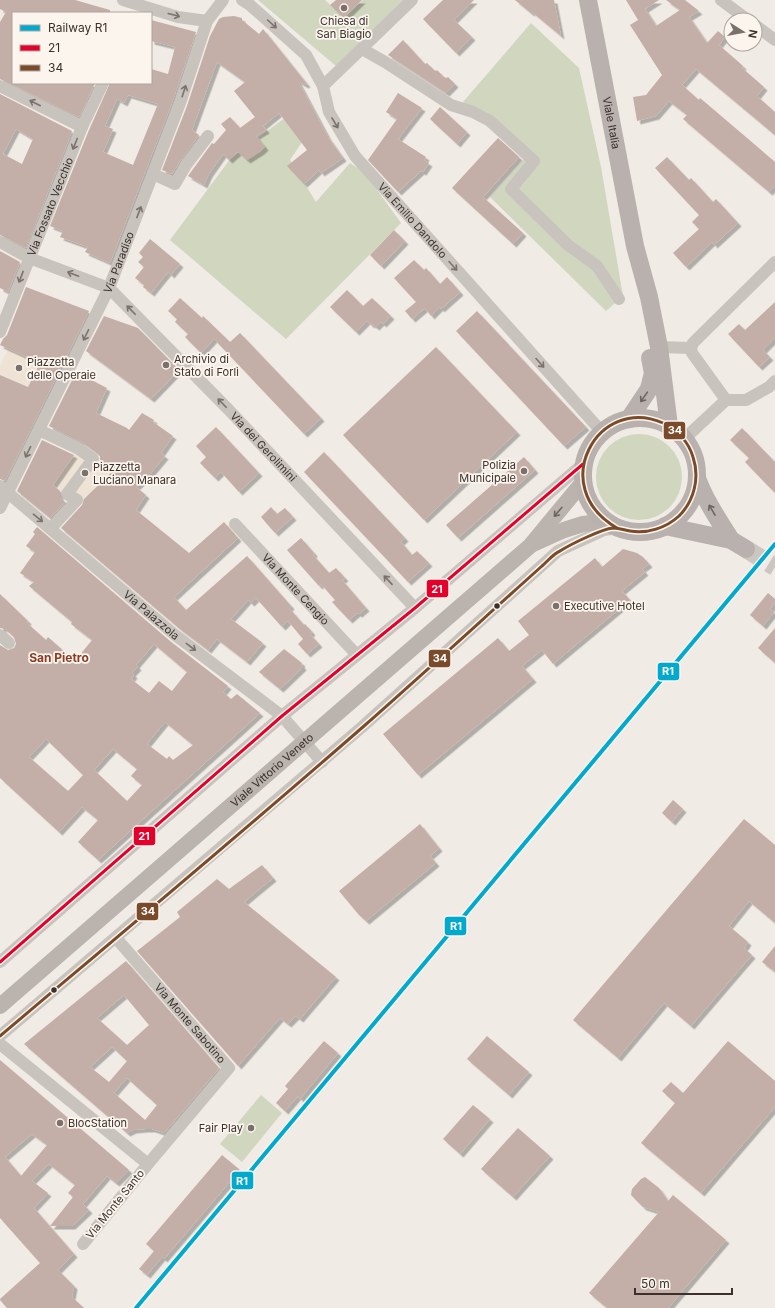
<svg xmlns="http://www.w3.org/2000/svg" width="775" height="1308" font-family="Inter,sans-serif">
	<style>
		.green { fill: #d1d6bf }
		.plaza { fill: #eee3d5 }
		.building { fill: #c3afa7; fill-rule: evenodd; filter: url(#shadow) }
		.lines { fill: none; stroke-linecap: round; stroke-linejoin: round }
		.primary-tunnel { stroke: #ccc6c0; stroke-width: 18; stroke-dasharray: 18 9; stroke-linecap: butt }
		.street { stroke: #c9c3be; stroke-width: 12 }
		.secondary { stroke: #bab3ae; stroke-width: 16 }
		.primary { stroke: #b8b1ad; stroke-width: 18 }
		.bus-1-casing { stroke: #fbf5ee; stroke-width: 6 }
		.bus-2-casing { stroke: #fbf5ee; stroke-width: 6 }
		.bus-1 { stroke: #e4002b; stroke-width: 3 }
		.bus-2 { stroke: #7a4b2a; stroke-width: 3 }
		.rail-1-casing { stroke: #fbf5ee; stroke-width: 7 }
		.rail-1 { stroke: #00a9ce; stroke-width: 4 }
		.oneway { stroke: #7b726d }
		.oneway2 { stroke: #6d645f }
		.oneway3 { stroke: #6e645f }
		.poi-dot { fill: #7a716c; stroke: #fbf5ee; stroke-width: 1.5 }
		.bus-dot { fill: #3b302b; stroke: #fbf5ee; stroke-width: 1.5 }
		.labels { text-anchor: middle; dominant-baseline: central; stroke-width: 3.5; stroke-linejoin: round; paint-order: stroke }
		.poi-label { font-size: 11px; fill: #3b302b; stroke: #fbf5ee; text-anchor: start }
		.street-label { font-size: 11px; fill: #3b302b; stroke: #fbf5ee }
		.neighbourhood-label { font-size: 12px; font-weight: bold; fill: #8c3b22; stroke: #fbf5ee }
		.line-badge { stroke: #fbf5ee; stroke-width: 1.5 }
		.badge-label { font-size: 11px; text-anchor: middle; font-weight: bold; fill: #fff }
	</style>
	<defs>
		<filter id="shadow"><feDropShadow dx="3.5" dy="3.5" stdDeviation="0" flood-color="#0004"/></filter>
	</defs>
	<rect width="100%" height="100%" fill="#f0ebe5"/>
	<path class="green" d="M258,0H325L344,18L363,0H406L336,66Z
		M531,23L579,68L601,167L623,296L606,311L490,197L524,159L463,102Z
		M286,117L302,142L290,160L316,202L350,163L364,172L401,223L286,339L170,240L231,158Z
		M596 477a43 43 0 1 1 86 0a43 43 0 1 1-86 0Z
		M261,1095L282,1113L242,1162L220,1144Z"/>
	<path class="plaza" d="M8,349L39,363L28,387L0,375V366Z
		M81,446L112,469L103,481L80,504L72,501L52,484Z"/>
	<path class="building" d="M0,0H75L110,10V13H13V83H95L79,117L0,79V22L6,12L0,9Z
		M336,0H362L344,18L330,5Z
		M443,0H474L454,20L472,37L456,53L423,19Z
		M515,0H554L561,36L532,12L531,13Z
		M626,0H659L645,9L656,26L680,10L666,0H685L699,11L689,17L707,43L718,31L725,37L719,45L743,66L742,68L764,87L757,96L775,112V135L696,69L682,85L699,100L700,98L775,162V186L769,192L683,119L687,115L669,101L656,116L637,121L633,97L646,95L662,75L630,25L638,20Z
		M234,16L242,18V20L259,34L263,29L307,84L305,85L298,81L328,137L343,158L321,173L319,170L304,184L287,166L307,150L279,113L263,126L266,130L256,136L265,147L261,151L247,160L238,152L229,160L223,154L209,174L204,185L188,176L212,143L214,144L226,130L221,124L230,117L240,128L255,117L234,91L245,82L217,62L192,130L199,135L180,161L172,174L162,170L187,106L210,36L219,19L223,17Z
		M151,20L196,32L173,100L110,263L85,252L88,247L60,237L63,231L50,226L89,130L110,83H151V69L168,74L175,47L151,41ZM128,95L158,104L133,165L103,152L113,129L105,126L117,99L124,103Z
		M403,40L425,64L427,63L434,70L436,71L437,70L444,77L446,78L448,77L455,84L446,93L388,55Z
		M398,93L422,108L398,139L426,157L424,160L429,163L423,172L421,171L398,192L368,160L397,119L386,112Z
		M0,94L72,131L26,248L0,235ZM16,129L33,139L22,164L3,154Z
		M440,107L467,132L457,144L430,119Z
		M498,138L519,157L483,197L523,233L513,244L452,188Z
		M667,157L689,180L691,178L713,202L716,199L738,223L714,245L712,242L686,267L673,253L699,229L692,222L699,215L655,168Z
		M394,230L405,241L381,266L370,255Z
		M150,239L180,264L171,275L168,272L151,293L143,287L144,285L135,278L144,267L138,262L143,257L139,253Z
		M0,251L20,262L8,292L0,288Z
		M414,260L424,270L426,268L440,284L447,277L460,292L441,309L440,307L431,316L425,308L412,319L405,311L416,302L394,278Z
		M26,287L89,311L5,481L0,479V375L28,387L40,363L0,345L3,339L7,335Z
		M347,290L363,306L372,298L391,316L383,324L381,322L376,327L372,324L371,325L367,321L356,332L330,307Z
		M180,298L202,318L203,316L230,342L240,333L321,418L304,434L214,339L201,353L185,337L188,334L175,322L177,319L168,311Z
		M775,302V338L763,350L770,357L759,367L728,334L739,324L745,330Z
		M477,311L586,427L564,446L456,331Z
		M104,316L138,328L179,370L151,399L86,351Z
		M436,347L517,432L424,520L343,435Z
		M76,372L107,388L96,413L127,428L129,430L142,413L154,420L153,422L173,436L161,453L165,456L150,474L136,487L146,495L136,510L189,553L224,522L238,538L174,597L186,610L247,556L291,606L289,608L304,625L305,624L312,632L310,634L319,644L307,654L298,644L303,639L288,621L282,627L256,598L251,603L248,600L231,619L263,643L247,662L217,639L208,650L180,629L61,528L82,505L84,499L114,470L100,460V456L97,453L83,443L49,426Z
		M216,427L259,473L239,492L221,472L215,478L200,463L206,457L196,446Z
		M742,428L775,462V493L745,462L749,458L730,440Z
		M42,440L74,455L53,485L60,491V497L65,502L50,518L17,491Z
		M324,452L405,538L401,542L412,555L417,551L429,563L408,582L304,472Z
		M524,457L535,470L458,538L446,525Z
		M271,507L277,514L285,508L293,517L275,533L261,517Z
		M37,527L170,641L228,686L223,692L231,699L237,694L260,713L98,860L78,842L98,820L82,807L59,832L0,778V645L8,650L14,648L16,644L14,637L5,629L0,628V594L28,621L27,623L46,640L48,637L75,661L92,640L71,624L72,622L29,586L34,582L20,573L35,552L26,546L35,534L33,532ZM154,644L187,672L172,691L159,681L149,693L131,679L134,675L132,673L138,667L136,665ZM165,722L193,745L173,760L169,756L167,759L147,744ZM46,739L83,775L68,791L29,757ZM113,749L137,769L131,776L142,785L127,801L94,770Z
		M301,538L314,553L313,555L329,573L336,568L345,578L342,580L366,608L359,614L357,613L349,620L332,602L335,600L321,584L319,586L287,550Z
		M623,549L637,553L643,557L649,564L642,569L645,572L622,591L630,600L553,664L542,650L522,666L533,679L418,775L383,734L498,638L509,651L529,635L518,621L595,558L602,567Z
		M768,593L775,599V603L770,609L774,612L763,626L750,615Z
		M775,628V663L758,648Z
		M284,649L302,663L301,664L303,667L280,689L259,672Z
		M673,800L683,809L672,822L662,813Z
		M744,819L775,845V923L749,901L729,926L748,942L744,948L752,955L739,970L691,1026L664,1003L618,1058L573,1020Z
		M420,824L439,848L430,856L436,863L366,921L359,915L339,891Z
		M262,865L273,878L244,902L336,977L300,1019L296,1016L288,1024L280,1018L238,1066L137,951L180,917L177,912L217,879L229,889Z
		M775,946V972L762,962Z
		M126,961L219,1068L164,1133L152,1129H145L133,1130L127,1133L24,1044ZM124,995L149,1025L127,1045L97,1018ZM112,1047L127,1061L109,1082L90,1067ZM127,1078L157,1105L145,1120L114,1093Z
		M487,1036L529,1072L509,1095L467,1059Z
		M324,1041L338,1053L300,1099L298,1096L285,1111L276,1103L288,1089L285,1086Z
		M728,1041L775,1081V1107L701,1193L641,1143L675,1103L662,1091L671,1082L683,1093Z
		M0,1060L129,1170L116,1183L107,1176L83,1204L89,1210L72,1226H50L73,1197L68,1193L75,1185L49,1164L32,1181L48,1193L34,1208L74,1254L58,1270L74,1286L72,1297L84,1308H7L0,1300V1299L40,1263L0,1218ZM32,1134L47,1145L21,1176L5,1157Z
		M473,1105L490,1119L460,1154L443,1139Z
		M518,1128L550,1156L513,1197L481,1169Z
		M222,1155L240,1170L164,1259L162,1257L147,1275L139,1269L154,1251L146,1244Z
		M645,1177L659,1188L668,1201L673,1195L726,1240L668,1308H607L589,1293L659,1212L643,1207L631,1195L632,1189L641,1179Z"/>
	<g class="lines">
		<path class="primary-tunnel" d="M746,549L775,567"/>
		<g class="street">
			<path d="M123,0L178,17L207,21"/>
			<path id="s1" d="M242,0L250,5L306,55L323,86L329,112L355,156L602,432"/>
			<path d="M721,0L748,20"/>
			<path d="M755,25L775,40"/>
			<path d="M362,49L385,62L451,105L473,112L490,121L534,161L511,189L568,245L597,266L619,299"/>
			<path d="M0,86L82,127"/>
			<path d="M323,86L412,0"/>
			<path d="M153,174L175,184L186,165L208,136"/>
			<path id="s2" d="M0,242L29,258L109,288L228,409L415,608"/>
			<path id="s3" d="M0,332L82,127L103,83"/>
			<path d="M659,347L691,348"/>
			<path d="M726,400L692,353L691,348L693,343L775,262"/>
			<path d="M39,430L79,449L93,459L67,494L77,500L51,528"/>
			<path d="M684,439L726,400H746L769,387L775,381"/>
			<path id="s4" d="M0,486L175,635L282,716L322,762"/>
			<path id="s5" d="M0,508L109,288L180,103L207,21L223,0"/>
			<path id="s6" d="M235,524L357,655"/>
			<path d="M0,635L9,643"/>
			<path id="s7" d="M116,938L229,1068L148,1164"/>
			<path d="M0,962L282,716L415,608L583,464"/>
			<path d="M0,1036L362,727L558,551L604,530L617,528"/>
			<path d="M0,1044L148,1164L83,1244"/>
		</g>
		<g class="secondary">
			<path d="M533,544L564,530L583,524L606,521"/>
			<path id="s8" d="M0,1006L530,546L583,482"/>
		</g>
		<g class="primary">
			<path id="s9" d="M588,0L635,246L649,297L659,347L669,426"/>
			<circle cx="640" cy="475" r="57"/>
			<path d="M629,419L649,389L653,373L650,358"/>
			<path d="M697,478C705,500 718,519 731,540"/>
			<path d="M665,526L731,540L746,549"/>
		</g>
		<defs>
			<path id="bus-1" d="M0,962L282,716L415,608L583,464"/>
			<path id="bus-2" d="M0,1036C122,933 244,831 364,726C424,673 483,619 542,566C548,561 553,554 560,551C571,544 602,529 613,528C620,528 624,530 630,531C647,534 666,528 679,516C694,501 700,478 693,457C689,443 678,430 663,423C598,394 546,487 617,528"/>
		</defs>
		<use href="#bus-1" class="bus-1-casing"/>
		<use href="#bus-2" class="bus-2-casing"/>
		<use href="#bus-1" class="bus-1"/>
		<use href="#bus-2" class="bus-2"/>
		<defs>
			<path id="rail-1" d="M136,1308L775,544"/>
		</defs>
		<use href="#rail-1" class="rail-1-casing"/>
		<use href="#rail-1" class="rail-1"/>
	</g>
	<defs><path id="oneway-shaft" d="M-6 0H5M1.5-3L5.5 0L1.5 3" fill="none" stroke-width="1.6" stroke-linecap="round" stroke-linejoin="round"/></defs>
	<g class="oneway">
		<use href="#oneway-shaft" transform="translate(174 15) rotate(15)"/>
		<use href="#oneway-shaft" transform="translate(272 24) rotate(42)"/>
		<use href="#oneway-shaft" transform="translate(184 91) rotate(-72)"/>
		<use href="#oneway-shaft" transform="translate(35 103) rotate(-153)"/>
		<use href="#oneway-shaft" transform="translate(335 123) rotate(59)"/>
		<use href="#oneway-shaft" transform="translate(75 144) rotate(112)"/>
		<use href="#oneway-shaft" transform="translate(139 212) rotate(-69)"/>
		<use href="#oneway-shaft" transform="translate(453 266) rotate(48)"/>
		<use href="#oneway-shaft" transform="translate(73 274) rotate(-159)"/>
		<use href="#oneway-shaft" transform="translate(21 277) rotate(111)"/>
		<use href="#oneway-shaft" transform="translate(131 310) rotate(-134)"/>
		<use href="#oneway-shaft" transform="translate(86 335) rotate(116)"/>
		<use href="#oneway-shaft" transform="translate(540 363) rotate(48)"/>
		<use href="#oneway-shaft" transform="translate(222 403) rotate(-134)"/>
		<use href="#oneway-shaft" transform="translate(28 452) rotate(116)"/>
		<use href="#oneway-shaft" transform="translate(38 518) rotate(39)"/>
		<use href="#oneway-shaft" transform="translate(388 580) rotate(-133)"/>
		<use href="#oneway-shaft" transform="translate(191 647) rotate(37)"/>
	</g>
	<g class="oneway2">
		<use href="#oneway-shaft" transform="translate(644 397) rotate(125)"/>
		<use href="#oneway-shaft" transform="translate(712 510) rotate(-120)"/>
	</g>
	<use class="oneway3" href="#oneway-shaft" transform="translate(558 512) rotate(130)"/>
	<g class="poi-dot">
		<circle cx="344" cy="8" r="4"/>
		<circle cx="166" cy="365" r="4"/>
		<circle cx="19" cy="368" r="4"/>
		<circle cx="524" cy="471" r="4"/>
		<circle cx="85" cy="473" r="4"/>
		<circle cx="556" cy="606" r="4"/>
		<circle cx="60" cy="1123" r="4"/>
		<circle cx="251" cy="1128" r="4"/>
	</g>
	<g class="bus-dot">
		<circle cx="497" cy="606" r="3.5"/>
		<circle cx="54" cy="990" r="3.5"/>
	</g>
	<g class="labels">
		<g class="poi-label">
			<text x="344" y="21" text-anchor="middle">Chiesa di<tspan x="344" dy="13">San Biagio</tspan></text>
			<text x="174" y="359">Archivio di<tspan x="174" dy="13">Stato di Forlì</tspan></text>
			<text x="27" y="362">Piazzetta<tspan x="27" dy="13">delle Operaie</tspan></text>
			<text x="516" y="465" text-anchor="end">Polizia<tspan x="516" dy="13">Municipale</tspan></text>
			<text x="93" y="467">Piazzetta<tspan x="93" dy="13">Luciano Manara</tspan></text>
			<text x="564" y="606">Executive Hotel</text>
			<text x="68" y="1123">BlocStation</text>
			<text x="243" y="1128" text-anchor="end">Fair Play</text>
		</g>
		<g class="street-label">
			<text stroke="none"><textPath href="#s9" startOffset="125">Viale Italia</textPath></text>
			<text stroke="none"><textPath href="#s3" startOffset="135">Via Fossato Vecchio</textPath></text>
			<text stroke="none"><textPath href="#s1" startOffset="284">Via Emilio Dandolo</textPath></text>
			<text stroke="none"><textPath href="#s5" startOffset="273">Via Paradiso</textPath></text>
			<text stroke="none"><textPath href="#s2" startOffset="340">Via dei Gerolimini</textPath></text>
			<text stroke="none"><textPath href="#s6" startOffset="89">Via Monte Cengio</textPath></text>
			<text stroke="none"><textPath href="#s4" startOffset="199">Via Palazzola</textPath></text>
			<text stroke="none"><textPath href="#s8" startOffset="360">Viale Vittorio Veneto</textPath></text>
			<text stroke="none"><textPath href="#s7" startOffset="113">Via Monte Sabotino</textPath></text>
			<text transform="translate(115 1204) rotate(-51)">Via Monte Santo</text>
		</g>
		<g class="neighbourhood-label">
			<text x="59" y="657">San Pietro</text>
		</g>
	</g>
	<g class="line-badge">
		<rect x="663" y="421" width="23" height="19" rx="4" fill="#7a4b2a"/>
		<rect x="426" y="579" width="23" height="19" rx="4" fill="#e4002b"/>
		<rect x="428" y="649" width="23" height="19" rx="4" fill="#7a4b2a"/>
		<rect x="657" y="662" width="23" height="19" rx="4" fill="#00a9ce"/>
		<rect x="133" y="826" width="23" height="20" rx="4" fill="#e4002b"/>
		<rect x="136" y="902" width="23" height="19" rx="4" fill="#7a4b2a"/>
		<rect x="444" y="916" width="23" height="20" rx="4" fill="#00a9ce"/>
		<rect x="231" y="1171" width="23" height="19" rx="4" fill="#00a9ce"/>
	</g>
	<g class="badge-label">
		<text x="675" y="434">34</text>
		<text x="437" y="593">21</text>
		<text x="440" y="662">34</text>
		<text x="668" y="675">R1</text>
		<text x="144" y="840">21</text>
		<text x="148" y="915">34</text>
		<text x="456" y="930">R1</text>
		<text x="242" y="1185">R1</text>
	</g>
	<rect x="12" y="12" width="140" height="72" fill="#fbf5ee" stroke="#aea6a0"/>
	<rect x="20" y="25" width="20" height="6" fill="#00a9ce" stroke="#aea6a0"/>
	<text x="48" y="32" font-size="12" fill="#3b302b">Railway R1</text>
	<rect x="20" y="45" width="20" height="6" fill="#e4002b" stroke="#aea6a0"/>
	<text x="48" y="52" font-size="12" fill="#3b302b">21</text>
	<rect x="20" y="65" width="20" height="6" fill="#7a4b2a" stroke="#aea6a0"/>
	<text x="48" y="72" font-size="12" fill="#3b302b">34</text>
	<g transform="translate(743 32) rotate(101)"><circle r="19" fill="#fbf5ee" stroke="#aea6a0"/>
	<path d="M0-3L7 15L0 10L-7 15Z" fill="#7a716c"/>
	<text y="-6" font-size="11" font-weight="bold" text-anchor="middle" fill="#3b302b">N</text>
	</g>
	<path d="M635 1288v6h97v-6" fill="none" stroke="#3b302b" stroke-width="2"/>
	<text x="641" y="1288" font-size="12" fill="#3b302b" stroke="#fbf5ee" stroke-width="3" paint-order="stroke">50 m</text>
</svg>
